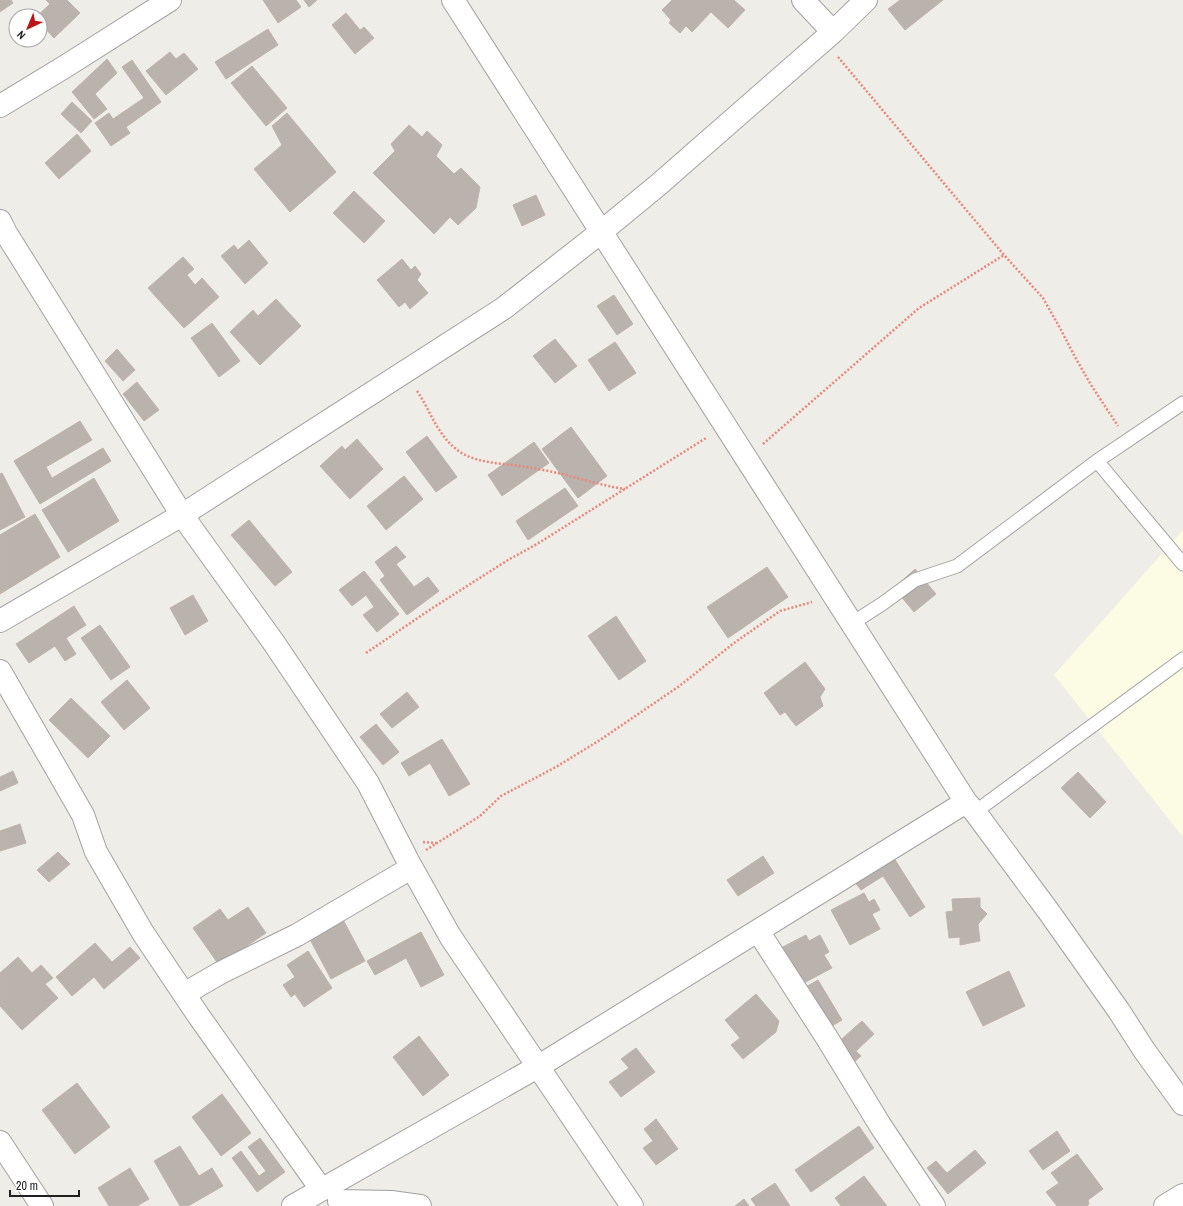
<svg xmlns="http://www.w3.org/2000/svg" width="1183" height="1206" font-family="'Archivo Narrow',sans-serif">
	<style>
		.education { fill: #fcfce4 }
		.building { fill: #b9b2ad; stroke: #c0b4ab }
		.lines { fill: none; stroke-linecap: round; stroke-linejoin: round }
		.lane-casing { stroke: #a1a1a1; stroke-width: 15 }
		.street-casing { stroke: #a1a1a1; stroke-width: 24 }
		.path { stroke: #ec867c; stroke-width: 2.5; stroke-dasharray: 2 2; stroke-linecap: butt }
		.lane { stroke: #fff; stroke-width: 13 }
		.street { stroke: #fff; stroke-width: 22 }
	</style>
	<rect width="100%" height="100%" fill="#efede7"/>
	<path class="education" d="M1183,530V837L1054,675Z"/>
	<path class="building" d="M0,0H11L13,3L0,12Z
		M46,0H67L80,13L54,38L40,23V16H37L50,4Z
		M263,0H296L301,7L278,23Z
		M304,0H317L309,7Z
		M672,0H734L745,10L728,28L711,12L692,32L686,26L680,33L669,23L671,20L662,10Z
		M900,0H943L905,30L888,9Z
		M346,13L360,30L364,27L374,38L355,54L332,25Z
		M268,29L278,45L226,79L215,62Z
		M170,52L176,59L184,53L198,69L166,95L146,71Z
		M107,59L117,73L95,94L107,109L94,119L72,92Z
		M132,60L161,102L126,127L130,133L111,146L95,123L109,113L113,119L144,98L122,67Z
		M252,66L287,108L266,126L231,83Z
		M72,102L92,121L81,133L61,114Z
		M287,113L336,172L290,212L254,169L282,145L272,126Z
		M409,125L422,137L427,131L442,145L436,156L454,174L461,168L480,187L476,208L458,225L450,217L434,234L373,173L395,151L391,144Z
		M77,134L91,151L59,179L45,163Z
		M354,191L385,221L364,243L333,213Z
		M536,195L545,215L522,226L513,205Z
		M249,240L268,263L245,284L221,256L234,245L238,250Z
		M183,257L194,269L187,275L195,285L202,278L219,297L184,328L148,288Z
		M402,259L411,270L415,266L421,274L417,280L428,293L410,309L405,302L399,307L377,280Z
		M614,295L633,324L617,335L597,306Z
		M276,299L301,326L260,365L230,332L253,310L258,316Z
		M212,323L240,361L219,377L191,338Z
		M555,339L577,366L555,383L533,356Z
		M615,342L636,373L609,391L588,360Z
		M117,349L135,370L123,381L105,361Z
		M137,382L159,410L144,421L123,394Z
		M80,421L92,440L46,467L52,478L103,448L111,461L40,504L14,461Z
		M571,427L607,476L578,498L542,449Z
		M427,436L457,477L436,492L406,452Z
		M357,439L383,469L350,499L320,466L342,446L345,450Z
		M534,442L549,463L502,496L488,475Z
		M2,473L25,517L0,530V474Z
		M404,476L423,499L386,530L367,506Z
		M94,478L119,521L68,552L42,510Z
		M565,488L578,506L528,540L516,521Z
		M35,514L60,557L0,594V535Z
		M249,520L292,572L275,586L231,535Z
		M396,546L406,557L396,564L414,587L428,577L439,591L407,615L380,580L385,576L375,562Z
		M767,567L788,597L728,638L707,607Z
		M915,569L936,594L914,612L894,588Z
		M364,571L399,614L377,632L363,615L374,607L366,595L352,606L339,590Z
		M193,595L208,621L185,635L170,608Z
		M74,606L86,625L66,638L76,654L65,661L55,646L29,663L16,644Z
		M616,616L646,661L619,680L588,636Z
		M100,625L130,667L111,680L81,638Z
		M805,662L825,689L820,697L823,706L796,726L785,712L780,715L764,693Z
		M127,680L150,708L124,730L101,702Z
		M407,692L419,707L392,728L380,714Z
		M71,698L110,736L88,758L49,720Z
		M376,724L399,752L383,765L360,737Z
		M442,739L470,784L449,796L430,763L409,776L401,763Z
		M13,771L18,783L0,791V777Z
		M1078,772L1106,802L1090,818L1061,788Z
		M20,824L26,843L0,851V831Z
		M58,852L70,864L49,882L37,870Z
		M892,855L925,907L910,917L883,876L861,890L853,880Z
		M763,856L774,873L738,896L727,880Z
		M864,893L869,902L874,899L880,910L872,914L880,929L850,945L831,910Z
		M980,898V907L987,914L978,924L980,941L960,945V937L949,938L946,912L953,911L952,899Z
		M248,907L266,933L219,965L193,928L220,909L228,920Z
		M340,914L365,961L331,979L306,932Z
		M421,932L444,975L421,987L406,958L375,975L367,961Z
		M806,935L809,941L820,935L829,952L824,955L832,968L800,985L781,948Z
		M95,943L112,962L130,947L140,958L104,989L94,977L72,996L56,977Z
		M308,951L332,988L304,1007L295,994L291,997L283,985L295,977L287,965Z
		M18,957L32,973L41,965L53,978L45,984L58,998L22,1030L0,1006V973Z
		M1009,971L1025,1006L983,1026L966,992Z
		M818,980L842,1020L827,1029L804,988Z
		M756,994L779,1021L776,1032L743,1059L731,1045L740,1038L725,1020Z
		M862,1021L874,1034L856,1051L861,1056L852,1064L835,1045Z
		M419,1036L449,1075L423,1096L393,1057Z
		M636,1048L655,1072L621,1097L609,1082L629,1068L621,1059Z
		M77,1083L110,1127L75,1154L42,1110Z
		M222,1094L251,1133L221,1156L192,1117Z
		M656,1119L678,1149L656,1165L643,1148L653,1141L644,1129Z
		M859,1126L874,1148L811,1192L795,1170Z
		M1057,1131L1070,1151L1043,1170L1029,1151Z
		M260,1138L285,1172L257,1192L232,1158L241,1151L259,1176L266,1171L248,1147Z
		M180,1146L199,1176L212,1168L223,1186L188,1206H180L154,1161Z
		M975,1150L986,1163L948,1194L927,1168L936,1161L947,1173Z
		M1077,1154L1103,1189L1088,1200L1089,1204L1087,1206H1057L1046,1192L1059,1183L1051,1173Z
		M130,1168L149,1199L137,1206H109L98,1188Z
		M864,1176L887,1206H841L835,1198Z
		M775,1183L790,1206H756L751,1199Z
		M744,1199L749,1206H735Z"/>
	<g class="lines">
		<defs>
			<path id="lane" d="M1097,461L1183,564
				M851,624L882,604L915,580L957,566L1097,461L1183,403
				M975,812L1183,659"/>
			<path id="street" d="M453,0L966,802L975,812L1049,912L1119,1011L1144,1050L1183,1104
				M803,0L833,32
				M0,106L66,66L170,0
				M0,221L6,233L182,515L274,643L368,783L408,861L450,936L632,1206
				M0,621L182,515L504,308L601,232L657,186L833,32L866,0
				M0,671L83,815L96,852L143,933L198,1015L321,1189
				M758,931L827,1038L880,1125L934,1206
				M184,994L220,973L297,935L411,868
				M0,1142L42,1206
				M339,1201L391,1202L420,1206
				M293,1206L539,1066L966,802
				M1165,1206L1183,1195"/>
		</defs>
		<use href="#lane" class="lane-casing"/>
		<use href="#street" class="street-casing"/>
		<path class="path" d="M838,57L1004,255L1043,298L1060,328L1075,357L1091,385L1118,426
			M417,391C430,410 437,434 456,449C473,463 499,463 520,466C534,468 549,471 562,474C583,479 603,486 625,489
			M763,444L919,308L1004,255
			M366,653L434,607L508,560L537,544L706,438
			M423,842L436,843
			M426,850L480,816L501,796L556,767L600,740L678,687L734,643L780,611L812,602"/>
		<use href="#lane" class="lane"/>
		<use href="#street" class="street"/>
	</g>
	<g transform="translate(28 28) rotate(224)"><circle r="19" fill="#ffffff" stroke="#a6a6a6"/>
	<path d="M0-3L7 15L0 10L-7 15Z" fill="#bb1516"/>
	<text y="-6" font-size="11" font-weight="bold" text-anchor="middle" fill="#202020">N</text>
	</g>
	<path d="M10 1190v6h69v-6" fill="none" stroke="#202020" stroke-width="2"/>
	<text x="16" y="1190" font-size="12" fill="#202020" stroke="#ffffff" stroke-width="3" paint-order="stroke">20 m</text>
</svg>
